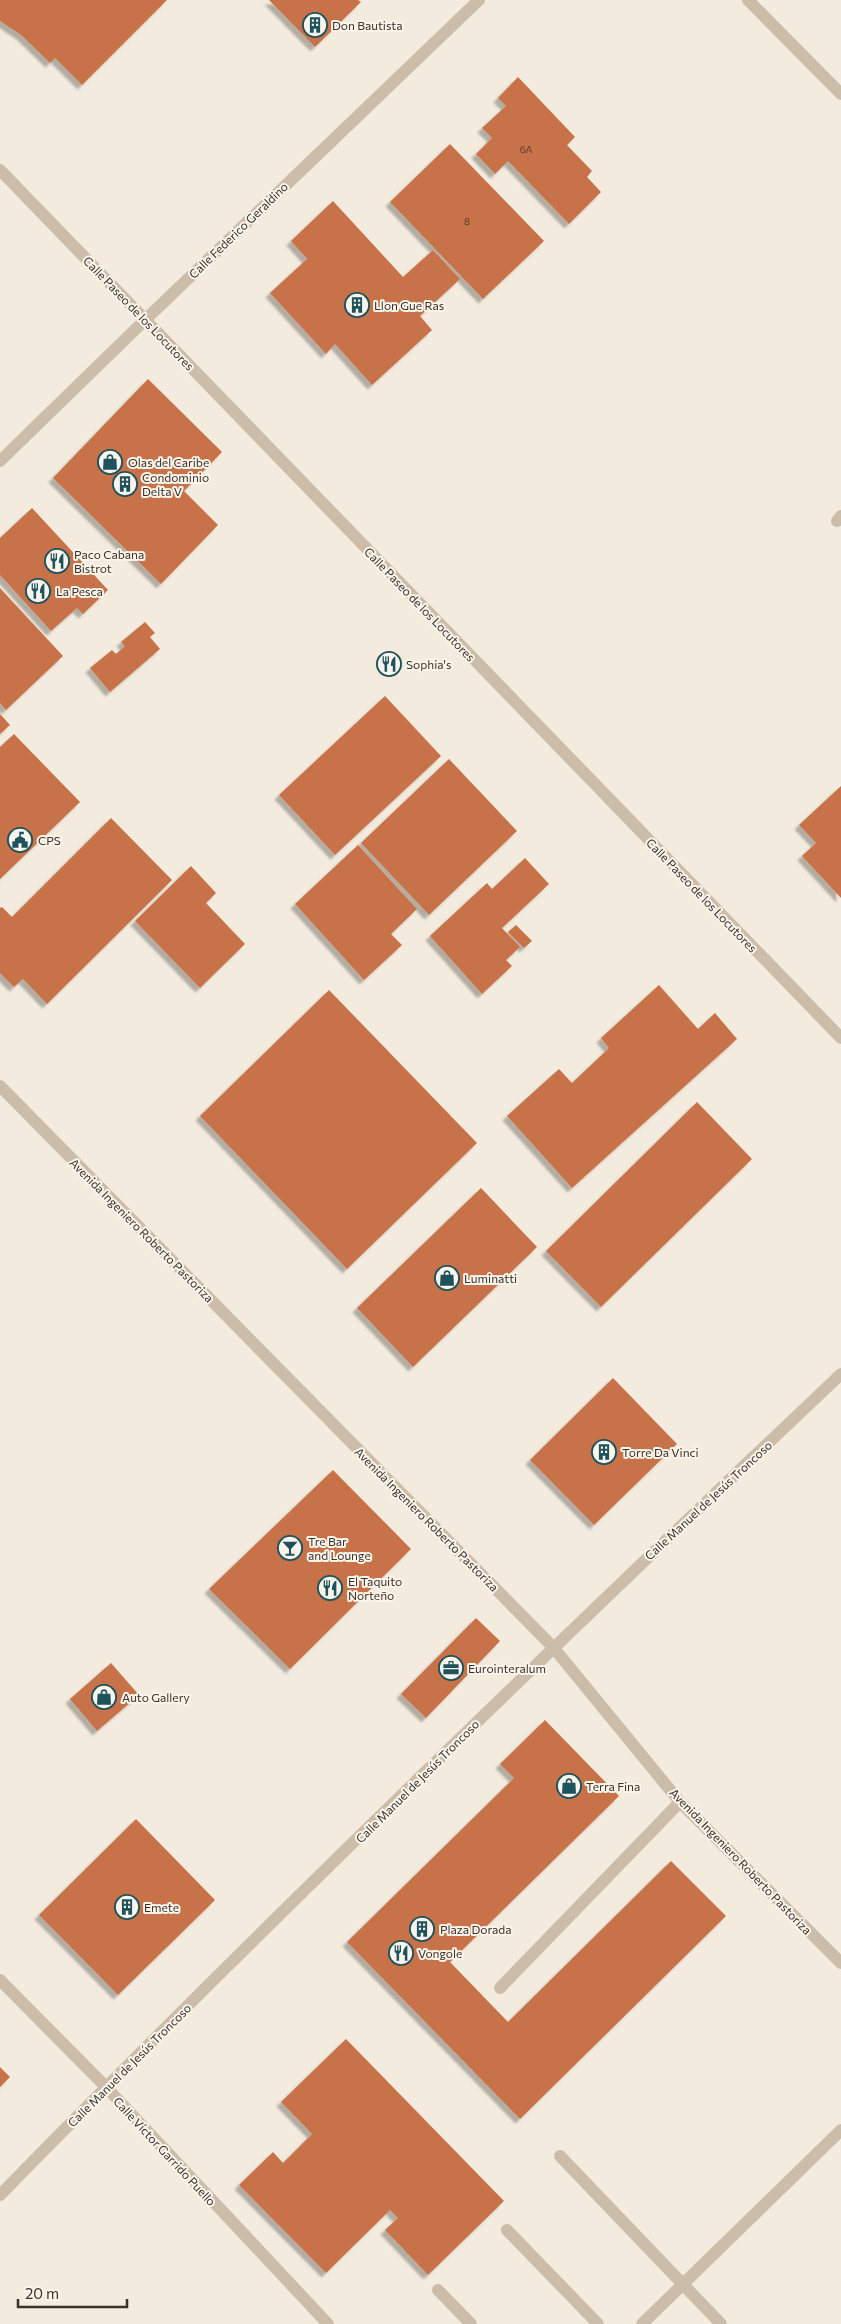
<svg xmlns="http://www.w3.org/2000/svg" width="841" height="2324" font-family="Commissioner,sans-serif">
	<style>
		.building { fill: #c87248; filter: url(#shadow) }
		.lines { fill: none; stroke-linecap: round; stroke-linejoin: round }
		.minor { stroke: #ccbcaa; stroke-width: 12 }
		.labels { text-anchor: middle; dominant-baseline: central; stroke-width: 4; stroke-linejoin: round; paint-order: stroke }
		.number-label { font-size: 10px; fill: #5d4032 }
		.poi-label { font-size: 12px; fill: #39302a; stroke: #faf5eb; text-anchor: start }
		.street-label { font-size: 12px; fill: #39302a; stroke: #faf5eb }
	</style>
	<defs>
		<filter id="shadow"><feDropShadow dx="-4.5" dy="4.5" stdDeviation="1" flood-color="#0004"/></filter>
	</defs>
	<rect width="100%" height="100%" fill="#f3ebde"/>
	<path class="building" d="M0,0H167L82,85L55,58L50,63L21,35L0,21Z
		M269,0H358L361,2L315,47Z
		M518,77L575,137L567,145L592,171L587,177L601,192L569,224L508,161L495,174L476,154L492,138L482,128L506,106L498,98Z
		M450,144L544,241L483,299L390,202Z
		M333,201L403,277L433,250L460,279L420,316L432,330L372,385L335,344L326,354L270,293L307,259L291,241Z
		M148,379L222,452L184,491L218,525L161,584L53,478Z
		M32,508L108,590L83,614L77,608L51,631L0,575V538Z
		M0,588L63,656L6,710L0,703Z
		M145,622L155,633L150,637L160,649L110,692L90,668L112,650L116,654L125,646L121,642Z
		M385,696L441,756L335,855L279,795Z
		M0,714L10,725L0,734Z
		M14,734L80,802L0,879V747Z
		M449,759L517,831L429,915L361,843Z
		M841,786V898L802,856L816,843L799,825Z
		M111,818L172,880L47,1004L23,979L14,987L0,973V908L2,907L12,917Z
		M358,845L417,909L391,934L402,945L364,980L295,904Z
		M525,858L549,884L502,928L520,947L506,960L512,966L482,994L430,936L487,883L492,889Z
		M191,866L216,893L206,903L245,944L200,988L135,921Z
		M516,925L532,941L524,948L508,932Z
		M659,985L698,1029L715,1013L737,1039L572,1188L507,1116L559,1069L572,1083L609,1048L601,1038Z
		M329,990L477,1143L347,1269L200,1116Z
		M697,1102L752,1159L601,1307L546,1251Z
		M481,1188L537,1247L413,1367L357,1308Z
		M613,1378L677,1444L594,1525L530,1460Z
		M333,1470L411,1549L290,1669L209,1589Z
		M476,1618L500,1641L426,1718L401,1694Z
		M111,1663L139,1695L97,1731L70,1699Z
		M545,1720L619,1796L450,1962L508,2022L671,1861L726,1916L520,2119L347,1942L514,1778L500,1764Z
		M136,1819L215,1900L118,1995L39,1915Z
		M346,2039L504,2201L428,2275L385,2230L398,2218L390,2210L326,2273L239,2185L273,2152L283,2163L312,2134L281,2102Z
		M0,2067L10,2077L0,2087Z"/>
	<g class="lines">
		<path class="minor" d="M748,0L841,94
			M0,170L841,1038
			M0,461L145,320L479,0
			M837,521L841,516
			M0,1086L553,1647L680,1802L841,1963
			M0,1980L106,2087L328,2324
			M500,1988L680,1802
			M560,2156L721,2324
			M0,2195C274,1915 557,1643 841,1374
			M507,2230L598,2324
			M438,2290L471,2324
			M642,2324L841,2130"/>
	</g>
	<defs>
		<symbol id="building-ring" viewBox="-11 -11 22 22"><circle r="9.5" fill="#faf5eb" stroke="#1e525c" stroke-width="1.5"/><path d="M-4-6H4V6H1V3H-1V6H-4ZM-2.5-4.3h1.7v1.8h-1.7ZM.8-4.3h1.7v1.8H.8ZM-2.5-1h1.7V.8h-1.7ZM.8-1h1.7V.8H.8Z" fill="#1e525c"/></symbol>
		<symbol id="shop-ring" viewBox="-11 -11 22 22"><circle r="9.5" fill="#faf5eb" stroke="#1e525c" stroke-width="1.5"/><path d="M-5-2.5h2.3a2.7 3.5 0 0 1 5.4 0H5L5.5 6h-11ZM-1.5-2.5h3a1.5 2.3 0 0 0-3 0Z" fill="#1e525c"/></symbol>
		<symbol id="restaurant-ring" viewBox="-11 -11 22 22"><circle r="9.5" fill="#faf5eb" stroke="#1e525c" stroke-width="1.5"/><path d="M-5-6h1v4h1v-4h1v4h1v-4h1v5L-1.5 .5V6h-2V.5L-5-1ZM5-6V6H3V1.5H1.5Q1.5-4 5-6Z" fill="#1e525c"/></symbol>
		<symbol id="civic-ring" viewBox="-11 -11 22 22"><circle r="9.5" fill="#faf5eb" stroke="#1e525c" stroke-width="1.5"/><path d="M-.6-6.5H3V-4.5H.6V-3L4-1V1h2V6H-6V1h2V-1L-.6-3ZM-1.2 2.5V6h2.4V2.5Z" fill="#1e525c"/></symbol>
		<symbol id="bar-ring" viewBox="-11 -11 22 22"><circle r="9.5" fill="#faf5eb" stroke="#1e525c" stroke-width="1.5"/><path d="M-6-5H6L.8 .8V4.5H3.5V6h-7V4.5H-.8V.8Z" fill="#1e525c"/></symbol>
		<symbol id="office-ring" viewBox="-11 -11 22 22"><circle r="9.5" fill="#faf5eb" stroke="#1e525c" stroke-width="1.5"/><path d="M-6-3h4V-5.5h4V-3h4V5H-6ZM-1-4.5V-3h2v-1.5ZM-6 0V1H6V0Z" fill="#1e525c"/></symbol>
	</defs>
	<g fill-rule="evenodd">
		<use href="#building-ring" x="301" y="11" width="28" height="28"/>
		<use href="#building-ring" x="343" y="291" width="28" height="28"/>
		<use href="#shop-ring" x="96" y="448" width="28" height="28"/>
		<use href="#building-ring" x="111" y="470" width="28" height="28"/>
		<use href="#restaurant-ring" x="43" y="547" width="28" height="28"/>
		<use href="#restaurant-ring" x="24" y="577" width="28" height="28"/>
		<use href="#restaurant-ring" x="375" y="650" width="28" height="28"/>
		<use href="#civic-ring" x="6" y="826" width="28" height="28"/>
		<use href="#shop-ring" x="433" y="1264" width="28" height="28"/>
		<use href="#building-ring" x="590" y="1438" width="28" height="28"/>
		<use href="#bar-ring" x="276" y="1534" width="28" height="28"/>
		<use href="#restaurant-ring" x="316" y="1574" width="28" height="28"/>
		<use href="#office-ring" x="437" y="1654" width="28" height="28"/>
		<use href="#shop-ring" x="90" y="1683" width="28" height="28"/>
		<use href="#shop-ring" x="555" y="1772" width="28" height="28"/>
		<use href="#building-ring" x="113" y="1893" width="28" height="28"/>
		<use href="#building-ring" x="408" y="1915" width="28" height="28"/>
		<use href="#restaurant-ring" x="387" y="1939" width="28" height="28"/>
	</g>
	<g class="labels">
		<g class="number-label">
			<text x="526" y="149">6A</text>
			<text x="467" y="221">8</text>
		</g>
		<g class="poi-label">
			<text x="332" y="25">Don Bautista</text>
			<text x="374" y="305">Llon Gue Ras</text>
			<text x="128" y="462">Olas del Caribe</text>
			<text x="142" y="477">Condominio<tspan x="142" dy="14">Delta V</tspan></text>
			<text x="74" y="554">Paco Cabana<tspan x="74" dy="14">Bistrot</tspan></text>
			<text x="56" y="591">La Pesca</text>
			<text x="406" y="664">Sophia's</text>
			<text x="38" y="840">CPS</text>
			<text x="464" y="1278">Luminatti</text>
			<text x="622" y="1452">Torre Da Vinci</text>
			<text x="308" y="1541">Tre Bar<tspan x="308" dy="14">and Lounge</tspan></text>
			<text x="348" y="1581">El Taquito<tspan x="348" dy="14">Norteño</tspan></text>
			<text x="468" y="1668">Eurointeralum</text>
			<text x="122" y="1697">Auto Gallery</text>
			<text x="586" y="1786">Terra Fina</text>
			<text x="144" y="1907">Emete</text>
			<text x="440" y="1929">Plaza Dorada</text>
			<text x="418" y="1953">Vongole</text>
		</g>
		<g class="street-label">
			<text transform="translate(238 230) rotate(-44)">Calle Federico Geraldino</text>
			<text transform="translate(139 313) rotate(46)">Calle Paseo de los Locutores</text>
			<text transform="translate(420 604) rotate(46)">Calle Paseo de los Locutores</text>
			<text transform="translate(702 895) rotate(46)">Calle Paseo de los Locutores</text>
			<text transform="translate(142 1230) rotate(45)">Avenida Ingeniero Roberto Pastoriza</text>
			<text transform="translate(708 1500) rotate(-43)">Calle Manuel de Jesús Troncoso</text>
			<text transform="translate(427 1519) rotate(45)">Avenida Ingeniero Roberto Pastoriza</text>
			<text transform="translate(417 1781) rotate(-45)">Calle Manuel de Jesús Troncoso</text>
			<text transform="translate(741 1861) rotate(46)">Avenida Ingeniero Roberto Pastoriza</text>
			<text transform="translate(129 2065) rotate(-45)">Calle Manuel de Jesús Troncoso</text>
			<text transform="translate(165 2151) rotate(47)">Calle Víctor Garrido Puello</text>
		</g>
	</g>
	<path d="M18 2299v8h109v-8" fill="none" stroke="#39302a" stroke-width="2.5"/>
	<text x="25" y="2299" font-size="15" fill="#39302a" stroke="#faf5eb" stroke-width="4" paint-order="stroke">20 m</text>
</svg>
